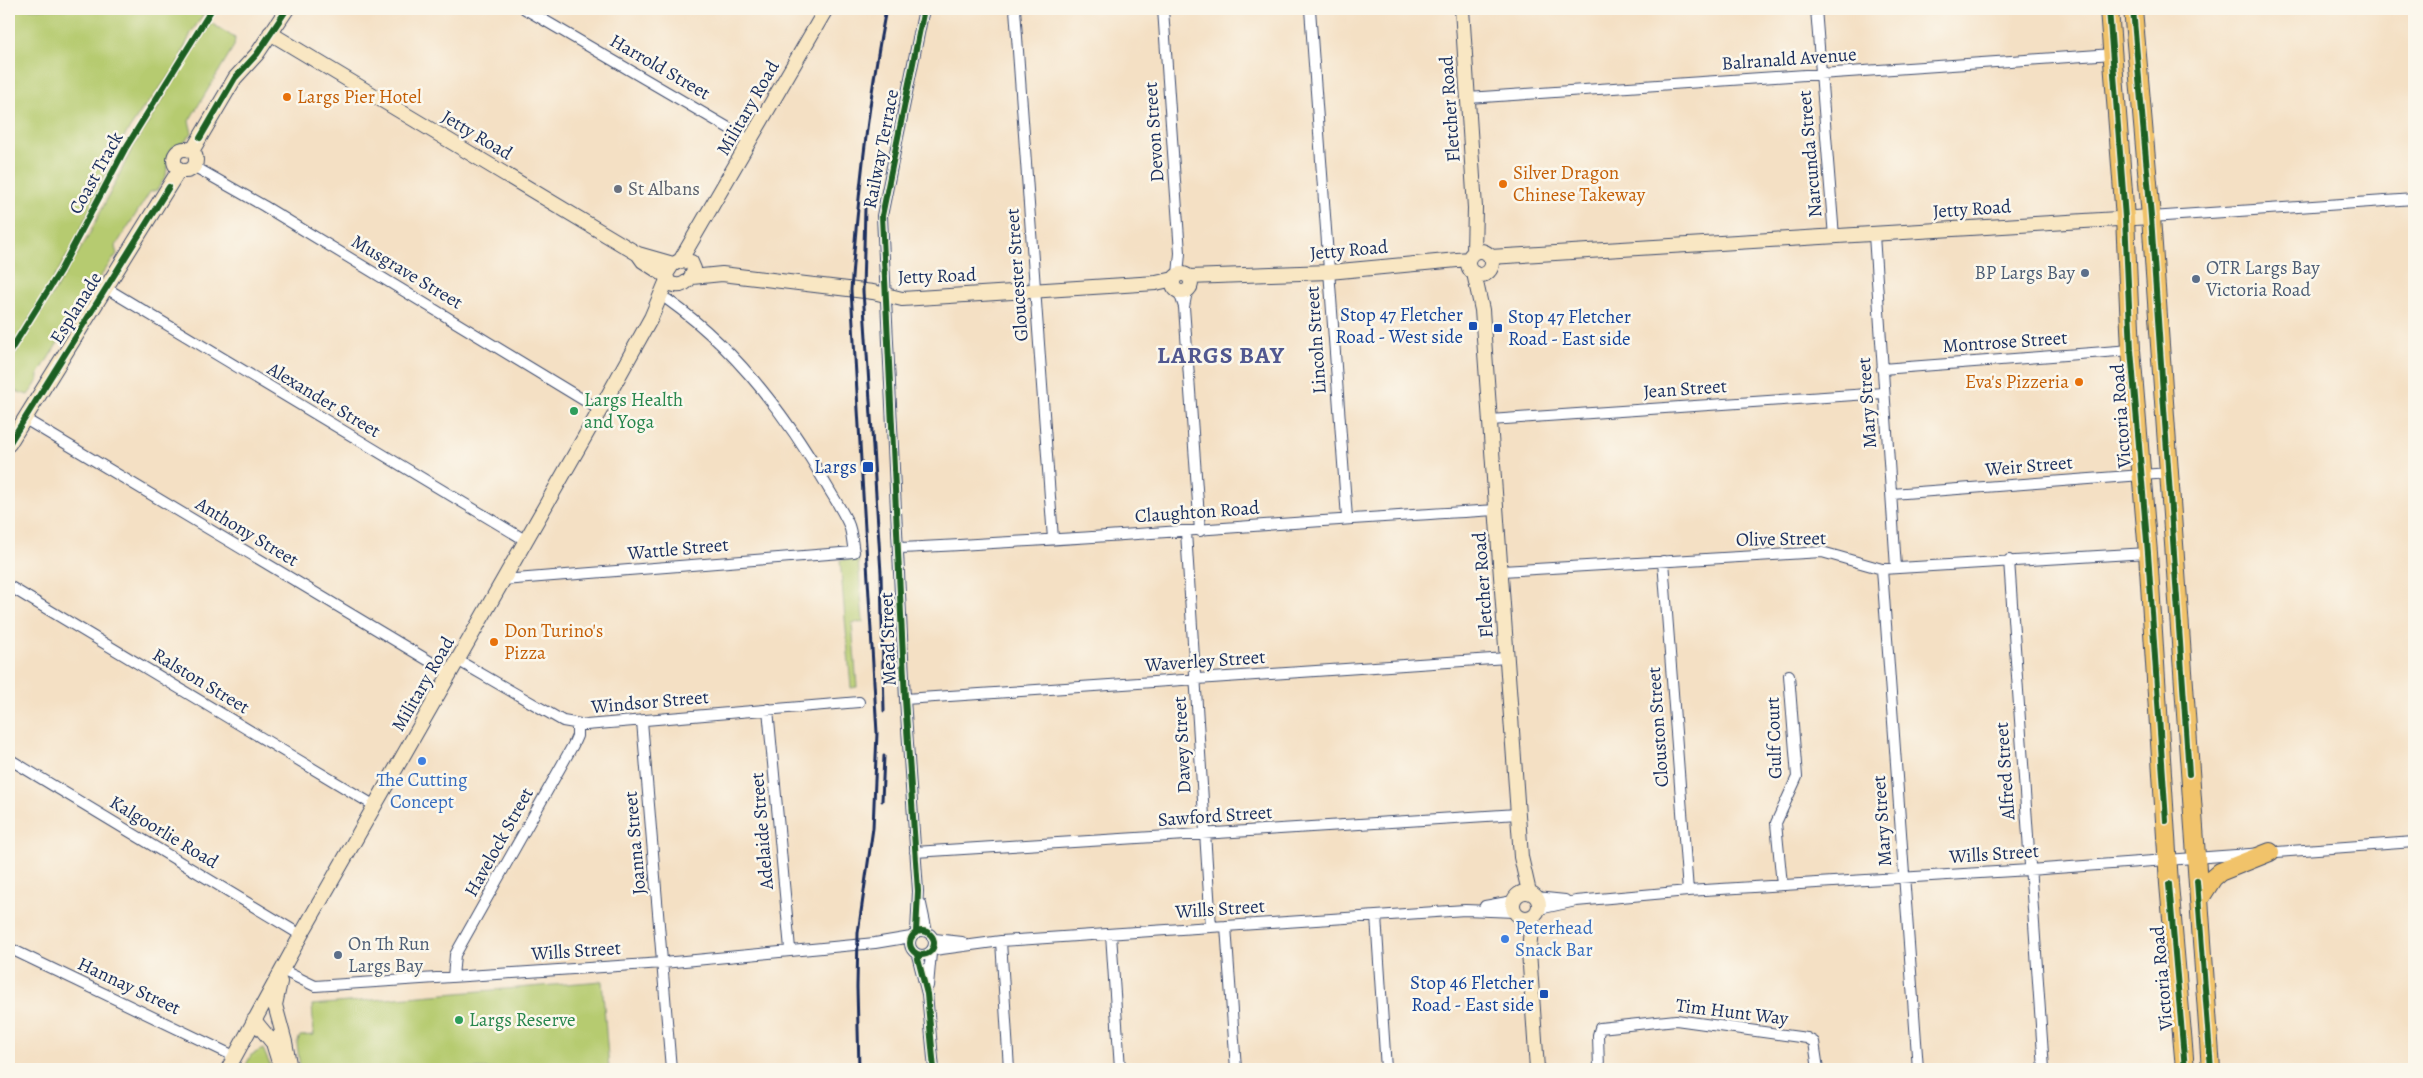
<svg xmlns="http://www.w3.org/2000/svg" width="2423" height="1078" font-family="Alegreya,serif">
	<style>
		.green { fill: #b6cb6f; stroke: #687d66 }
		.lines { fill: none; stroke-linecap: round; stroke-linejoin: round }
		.street-casing { stroke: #3c4a6d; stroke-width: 12 }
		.secondary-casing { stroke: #3c4a6d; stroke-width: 16 }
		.highway-casing { stroke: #3c4a6d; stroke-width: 20 }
		.street { stroke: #fff; stroke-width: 10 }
		.secondary { stroke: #f9e7c3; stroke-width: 14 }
		.highway { stroke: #f1c36a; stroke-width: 18 }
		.rail { stroke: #1b2f5e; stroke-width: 3 }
		.cycleway-casing { stroke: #fbf7ec; stroke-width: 9 }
		.cycleway { stroke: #1b5e20; stroke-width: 6 }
		.food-dot { fill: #e8710a; stroke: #fbf7ec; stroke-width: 2 }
		.worship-dot { fill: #6b7280; stroke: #fbf7ec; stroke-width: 2 }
		.service-dot { fill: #5c6f8a; stroke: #fbf7ec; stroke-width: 2 }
		.transit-dot { fill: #1a4fb4; stroke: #fbf7ec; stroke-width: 2 }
		.leisure-dot { fill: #2e9e5b; stroke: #fbf7ec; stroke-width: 2 }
		.shop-dot { fill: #3f7fe0; stroke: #fbf7ec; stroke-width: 2 }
		.labels { text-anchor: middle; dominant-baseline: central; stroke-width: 5; stroke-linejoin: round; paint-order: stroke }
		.street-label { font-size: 19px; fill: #1b2f5e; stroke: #fbf7ec }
		.food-label { font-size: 19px; fill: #c56008; stroke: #fbf7ec; text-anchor: start }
		.worship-label { font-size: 19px; fill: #5b616d; stroke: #fbf7ec; text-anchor: start }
		.service-label { font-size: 19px; fill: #4e5e75; stroke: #fbf7ec; text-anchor: start }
		.transit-label { font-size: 19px; fill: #164399; stroke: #fbf7ec; text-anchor: end }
		.leisure-label { font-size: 19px; fill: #27864d; stroke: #fbf7ec; text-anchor: start }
		.shop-label { font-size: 19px; fill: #366cbe; stroke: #fbf7ec }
		.district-label { font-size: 24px; font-weight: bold; letter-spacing: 1px; fill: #515890; stroke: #fbf7ec }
	</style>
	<rect width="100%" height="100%" fill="#fbf7ec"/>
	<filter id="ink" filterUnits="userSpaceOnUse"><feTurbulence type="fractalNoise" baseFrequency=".02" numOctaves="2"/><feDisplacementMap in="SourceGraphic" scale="10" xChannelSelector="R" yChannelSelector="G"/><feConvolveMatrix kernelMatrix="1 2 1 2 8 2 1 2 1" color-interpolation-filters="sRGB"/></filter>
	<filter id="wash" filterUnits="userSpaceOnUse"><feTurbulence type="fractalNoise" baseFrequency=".0096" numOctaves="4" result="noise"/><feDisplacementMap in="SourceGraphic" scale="20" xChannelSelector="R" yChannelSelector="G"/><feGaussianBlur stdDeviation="1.12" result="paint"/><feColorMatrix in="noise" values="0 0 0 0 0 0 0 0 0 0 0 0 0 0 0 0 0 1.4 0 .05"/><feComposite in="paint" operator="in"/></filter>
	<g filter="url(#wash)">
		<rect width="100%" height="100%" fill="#f4e0c4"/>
		<path class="green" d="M11,9H207L191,33L175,69L142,110L120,143L73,246L9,353V13Z
			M211,23L235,38L234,46L189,121L192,133L184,142L174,146L169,153L166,176L157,190L150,192L115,247L117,254L95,284L80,314L75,315L38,375V381L28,395L9,389L10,362L88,237L132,149Z
			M858,559L863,622L852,623L857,687L851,688L840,560Z
			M602,981L609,1069H300L297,1043L300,1036L314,1035L312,1005Z
			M263,1049L272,1069H244L251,1055Z"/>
	</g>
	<g filter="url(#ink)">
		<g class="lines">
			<defs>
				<path id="street" d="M525,9L751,141
					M1015,9L1053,539
					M1163,9L1180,253L1178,275
					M1310,9L1347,518
					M1816,9L1834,237
					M1468,98L2113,54
					M195,167L264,206L600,410
					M2151,217L2414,199
					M1874,235L1896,568
					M106,288L525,540
					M1179,292L1184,307L1200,531
					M1184,307L1187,291
					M1882,369L2131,350
					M25,419L451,674
					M1490,420L1883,393
					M1892,494L2169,473
					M1186,532L1211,927
					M899,548C1099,539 1297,521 1497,510
					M2009,560L2044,1069
					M1663,561L1688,891
					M1882,569L1918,1069
					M1502,571L1822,552L1882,569L2148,553
					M503,580L854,552C852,543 852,531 848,523C842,510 834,498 827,486C787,416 734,347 668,300
					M9,586L375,806
					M459,661L563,721L586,725L859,702
					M905,699L1507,658
					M768,709L790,949
					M642,721L671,1069
					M9,759L301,935
					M915,852L1518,814
					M1782,885L1776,823L1797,777L1789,675
					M1536,897L1565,900
					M921,904L927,932
					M1485,906L1513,901
					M1539,909L1576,901L1688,891L2029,870L2414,842
					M1376,916L1386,1069
					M1226,926L1236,1069
					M910 943a12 12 0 1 1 24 0a12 12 0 1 1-24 0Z
					M916,932L918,891L905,699L882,216L924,9
					M1111,934L1120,1069
					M935,939L962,942
					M1001,941L1009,1069
					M9,948L234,1056
					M934,950L1001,941L1465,910L1515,912
					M917,955L927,994L934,1069
					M282,970L315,986L663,963L875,943L911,937
					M453,977L455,955L573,745L577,736V724
					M928,986L931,953
					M1599,1069L1598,1035L1600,1028L1676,1020L1807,1038L1814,1042L1818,1069"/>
				<path id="secondary" d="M1462,9L1475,208L1474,252
					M270,33L638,254L673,264
					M174 160a11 11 0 1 1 22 0a11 11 0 1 1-22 0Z
					M192,151L235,78L257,54L287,9
					M1468 263a12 12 0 1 1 24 0a12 12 0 1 1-24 0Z
					M638,254L643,261L666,276
					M1490,257L2151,217
					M679,261L691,262L694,269C691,282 680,290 668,282L666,274L672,265Z
					M680,261L826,9
					M1474,273L1482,310L1521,857L1529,892
					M1173 283a9 9 0 1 1 18 0a9 9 0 1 1-18 0Z
					M692,277L722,274L873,292L902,299L1156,283L1174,279
					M1189,277L1329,272L1468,259
					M9,444L179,170
					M1513 905a13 13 0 1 1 26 0a13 13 0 1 1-26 0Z
					M1532,917L1529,951L1537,1069
					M280,982L275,1005L285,1042
					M254,1020L273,1043L281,1069
					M280,1035L285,1042L290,1069
					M228,1069L301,935L600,410L651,318L667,280"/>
				<path id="highway" d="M2109,9L2125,218L2131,350L2148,553L2169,884L2185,1069
					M2133,9L2151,217L2211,1069
					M2199,900L2213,878L2220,872L2270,852"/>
			</defs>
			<use href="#street" class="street-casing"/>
			<use href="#secondary" class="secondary-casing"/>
			<use href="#highway" class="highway-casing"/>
			<use href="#street" class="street"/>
			<use href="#secondary" class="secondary"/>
			<use href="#highway" class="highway"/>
			<path class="rail" d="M865,207L863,291L881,573L884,711
				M882,801L884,756
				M859,1069L857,987L858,933L873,828L877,733L851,290C858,195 868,102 886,9"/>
			<defs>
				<path id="cycleway" d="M2109,9L2125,218L2131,350L2148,553L2166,821
					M2133,9L2151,217L2189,774
					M200,138L235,78L257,54L287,9
					M9,353L60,271L125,149L212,9
					M9,444L169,187
					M2197,881L2211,1069
					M2169,884L2185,1069
					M910 943a12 12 0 1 1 24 0a12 12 0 1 1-24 0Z
					M916,932L918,891L905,699L882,216L924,9
					M917,955L927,994L934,1069"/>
			</defs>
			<use href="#cycleway" class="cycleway-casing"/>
			<use href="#cycleway" class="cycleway"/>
		</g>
	</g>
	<g class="food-dot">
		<circle cx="287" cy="97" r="5"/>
		<circle cx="1503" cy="184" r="5"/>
		<circle cx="2079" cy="382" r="5"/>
		<circle cx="494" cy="642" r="5"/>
	</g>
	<circle class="worship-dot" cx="618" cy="189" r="5"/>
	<g class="service-dot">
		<circle cx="2085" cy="273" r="5"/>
		<circle cx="2196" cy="279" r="5"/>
		<circle cx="338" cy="955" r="5"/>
	</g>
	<g class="transit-dot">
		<rect x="1468" y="321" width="10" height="10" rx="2.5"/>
		<rect x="1493" y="323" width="10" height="10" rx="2.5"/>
		<rect x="862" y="461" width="12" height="12" rx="2.5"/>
		<rect x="1539" y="989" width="10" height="10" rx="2.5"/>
	</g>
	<g class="leisure-dot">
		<circle cx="574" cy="411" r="5"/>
		<circle cx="459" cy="1020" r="5"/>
	</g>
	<g class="shop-dot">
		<circle cx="422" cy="761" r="5"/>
		<circle cx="1505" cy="939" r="5"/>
	</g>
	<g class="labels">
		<g class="street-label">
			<text transform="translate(1789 59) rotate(-4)">Balranald Avenue</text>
			<text transform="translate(660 67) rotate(30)">Harrold Street</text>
			<text transform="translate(748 108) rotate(-60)">Military Road</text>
			<text transform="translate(1450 109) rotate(-94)">Fletcher Road</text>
			<text transform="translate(1154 132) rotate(-94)">Devon Street</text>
			<text transform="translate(477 135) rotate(31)">Jetty Road</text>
			<text transform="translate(881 149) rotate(-79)">Railway Terrace</text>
			<text transform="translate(1810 154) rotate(-95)">Narcunda Street</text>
			<text transform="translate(96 173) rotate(-61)">Coast Track</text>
			<text transform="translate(1972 209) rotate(-4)">Jetty Road</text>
			<text transform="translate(1349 250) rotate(-5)">Jetty Road</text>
			<text transform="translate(407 272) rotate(31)">Musgrave Street</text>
			<text transform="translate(1017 275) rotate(-94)">Gloucester Street</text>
			<text transform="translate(937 276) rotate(-2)">Jetty Road</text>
			<text transform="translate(76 308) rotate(-58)">Esplanade</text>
			<text transform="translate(1316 340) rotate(-94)">Lincoln Street</text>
			<text transform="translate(2005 342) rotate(-4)">Montrose Street</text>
			<text transform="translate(1685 389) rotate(-4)">Jean Street</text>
			<text transform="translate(324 400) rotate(31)">Alexander Street</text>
			<text transform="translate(1867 403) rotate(-94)">Mary Street</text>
			<text transform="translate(2121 416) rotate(-94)">Victoria Road</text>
			<text transform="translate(2029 466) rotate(-5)">Weir Street</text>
			<text transform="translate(1197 512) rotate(-4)">Claughton Road</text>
			<text transform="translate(247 532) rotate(31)">Anthony Street</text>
			<text transform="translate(1781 539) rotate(-1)">Olive Street</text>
			<text transform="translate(678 549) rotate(-5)">Wattle Street</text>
			<text transform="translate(1483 585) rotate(-94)">Fletcher Road</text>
			<text transform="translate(888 639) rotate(-92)">Mead Street</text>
			<text transform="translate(1205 661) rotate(-4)">Waverley Street</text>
			<text transform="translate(201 681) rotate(31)">Ralston Street</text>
			<text transform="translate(423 684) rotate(-60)">Military Road</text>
			<text transform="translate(650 702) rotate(-5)">Windsor Street</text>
			<text transform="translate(1658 727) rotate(-94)">Clouston Street</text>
			<text transform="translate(1774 738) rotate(-92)">Gulf Court</text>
			<text transform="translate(1182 745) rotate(-93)">Davey Street</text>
			<text transform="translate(2005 771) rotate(-94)">Alfred Street</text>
			<text transform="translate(1215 816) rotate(-4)">Sawford Street</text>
			<text transform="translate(1882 821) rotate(-94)">Mary Street</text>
			<text transform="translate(762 831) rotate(-95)">Adelaide Street</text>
			<text transform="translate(164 832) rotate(31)">Kalgoorlie Road</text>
			<text transform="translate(499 842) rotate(-61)">Havelock Street</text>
			<text transform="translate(635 843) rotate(-95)">Joanna Street</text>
			<text transform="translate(1994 854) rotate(-4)">Wills Street</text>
			<text transform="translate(1220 909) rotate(-4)">Wills Street</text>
			<text transform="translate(576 951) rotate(-4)">Wills Street</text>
			<text transform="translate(2162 978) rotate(-95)">Victoria Road</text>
			<text transform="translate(129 986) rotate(25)">Hannay Street</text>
			<text transform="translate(1732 1012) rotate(7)">Tim Hunt Way</text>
		</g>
		<g class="food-label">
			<text x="297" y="97">Largs Pier Hotel</text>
			<text x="1513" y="173">Silver Dragon<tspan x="1513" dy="22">Chinese Takeway</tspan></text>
			<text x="2069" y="382" text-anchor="end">Eva's Pizzeria</text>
			<text x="504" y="631">Don Turino's<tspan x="504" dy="22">Pizza</tspan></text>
		</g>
		<g class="worship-label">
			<text x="628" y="189">St Albans</text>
		</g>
		<g class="service-label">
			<text x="2206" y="268">OTR Largs Bay<tspan x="2206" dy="22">Victoria Road</tspan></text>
			<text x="2075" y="273" text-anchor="end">BP Largs Bay</text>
			<text x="348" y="944">On Th Run<tspan x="348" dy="22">Largs Bay</tspan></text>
		</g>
		<g class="transit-label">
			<text x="1463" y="315">Stop 47 Fletcher<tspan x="1463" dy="22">Road - West side</tspan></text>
			<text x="1508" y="317" text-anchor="start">Stop 47 Fletcher<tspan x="1508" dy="22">Road - East side</tspan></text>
			<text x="857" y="467">Largs</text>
			<text x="1534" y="983">Stop 46 Fletcher<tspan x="1534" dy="22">Road - East side</tspan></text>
		</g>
		<g class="leisure-label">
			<text x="584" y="400">Largs Health<tspan x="584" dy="22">and Yoga</tspan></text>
			<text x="469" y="1020">Largs Reserve</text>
		</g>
		<g class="shop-label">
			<text x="422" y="780">The Cutting<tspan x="422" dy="22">Concept</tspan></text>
			<text x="1515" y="928" text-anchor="start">Peterhead<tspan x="1515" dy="22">Snack Bar</tspan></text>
		</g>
		<g class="district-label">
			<text x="1221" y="355">LARGS BAY</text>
		</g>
	</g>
	<rect width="2423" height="1078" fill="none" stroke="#fbf7ec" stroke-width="30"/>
</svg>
